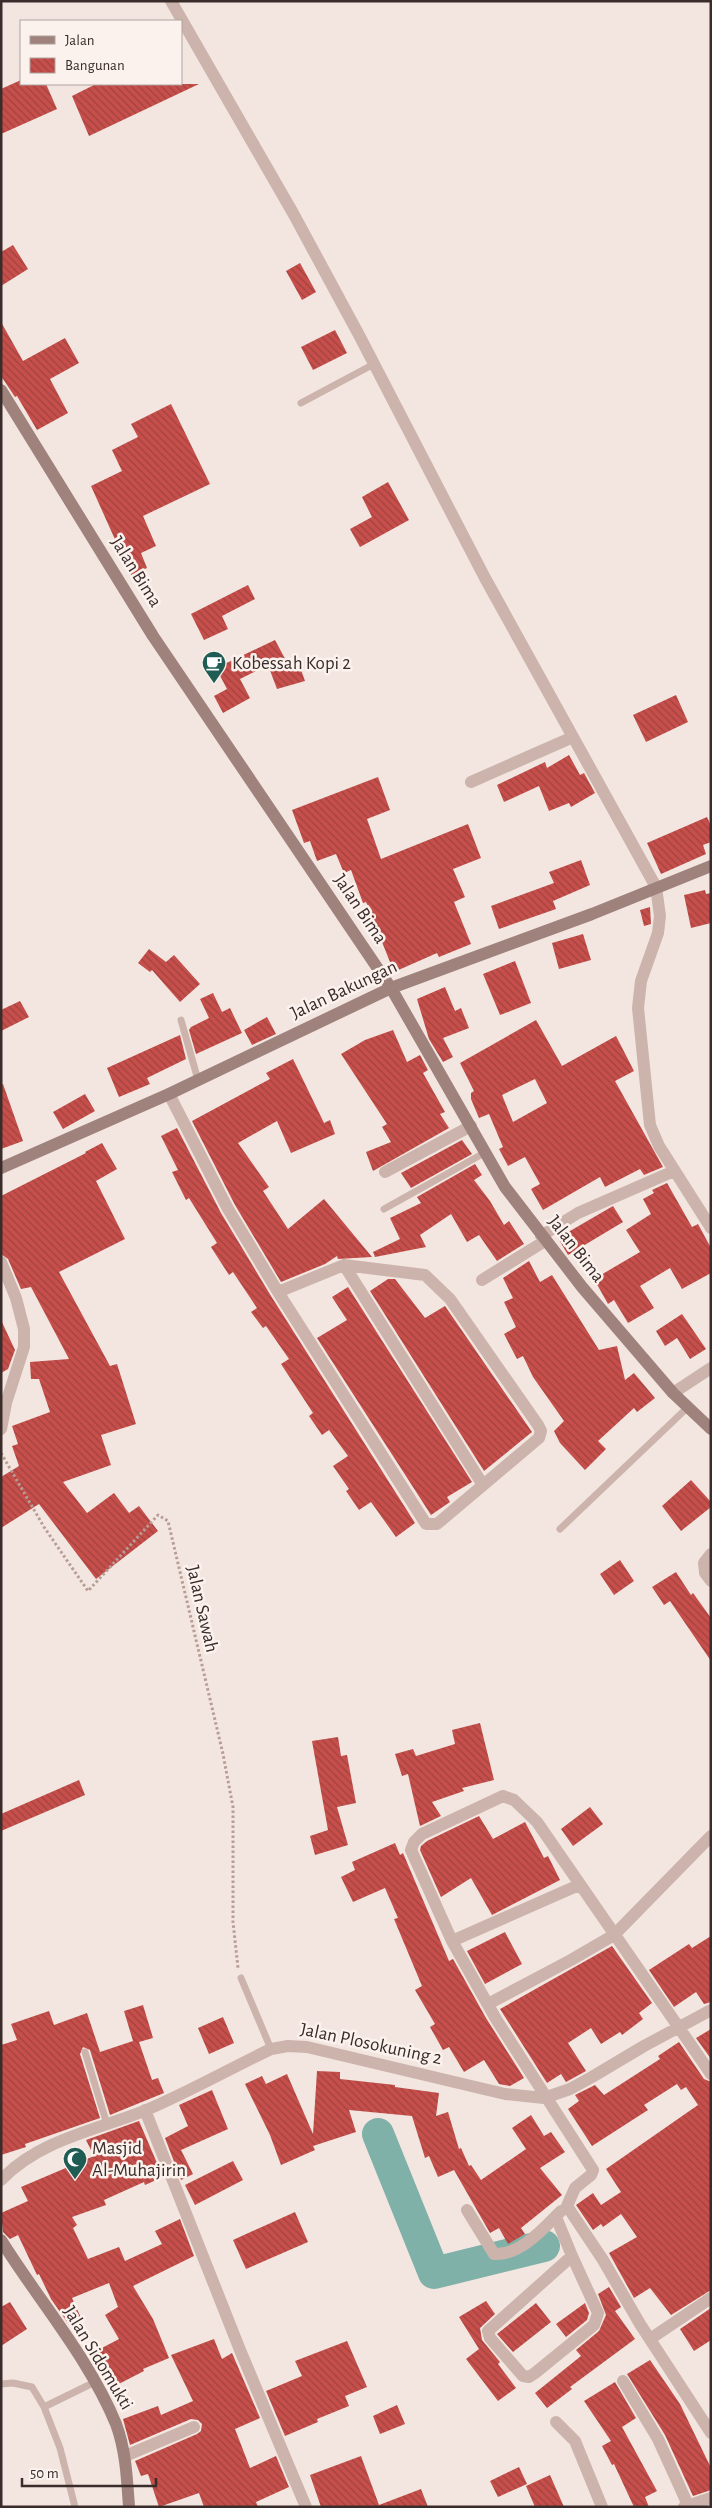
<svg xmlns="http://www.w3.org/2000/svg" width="712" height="2508" font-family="'Alegreya Sans',sans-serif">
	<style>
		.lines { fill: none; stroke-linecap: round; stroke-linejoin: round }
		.river { stroke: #7fb1a9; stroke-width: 32 }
		.building { fill: url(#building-back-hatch); fill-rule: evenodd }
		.path { stroke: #b89d96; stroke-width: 3; stroke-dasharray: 2.5 2.5; stroke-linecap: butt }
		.lane { stroke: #ccb4ac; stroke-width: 7 }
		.street { stroke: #ccb4ac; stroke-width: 12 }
		.secondary { stroke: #a0827d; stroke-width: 12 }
		.labels { text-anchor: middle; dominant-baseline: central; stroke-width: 5; stroke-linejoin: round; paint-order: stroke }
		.street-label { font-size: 19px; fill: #3a2c2b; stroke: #fbf2ed }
		.poi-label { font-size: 19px; fill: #3a2c2b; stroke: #fbf2ed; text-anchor: start }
	</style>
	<defs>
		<pattern id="building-back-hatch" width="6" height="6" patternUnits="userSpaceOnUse" patternTransform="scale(1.25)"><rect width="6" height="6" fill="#c64f4b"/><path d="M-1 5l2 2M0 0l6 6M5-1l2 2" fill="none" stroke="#a2423f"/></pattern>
	</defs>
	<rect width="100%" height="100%" fill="#f3e6e0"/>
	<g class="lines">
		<path class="river" d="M378,2134L434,2273L544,2246"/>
	</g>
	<path class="building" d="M21,80V84H46L57,109L1,134V89Z
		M96,84H199L89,136L72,96Z
		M13,245L28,269L1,286V252Z
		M300,263L316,292L302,300L286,271Z
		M1,322L23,361L65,338L79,363L50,379L68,413L37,430L17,396L15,397L1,376Z
		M335,330L347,353L313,370L301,347Z
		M171,404L210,484L143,516L156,546L141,553L147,568L131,575L91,486L122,471L112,450L138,437L131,424Z
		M388,482L409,520L360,547L350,529L372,517L362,497Z
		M248,585L255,599L222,616L228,629L204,640L191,614Z
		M275,640L290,668L299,664L305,681L277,689L268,665L240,679L250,698L223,713L214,696L227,689L216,668Z
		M676,695L688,722L646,742L633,715Z
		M569,755L580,775L584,773L595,793L571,807L569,803L549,811L539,786L504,802L497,785L545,762L547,768Z
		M378,777L390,810L367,819L381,859L468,824L481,858L453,869L465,897L454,902L471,944L439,957L437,953L394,972L366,902L363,903L351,870L344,873L336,854L317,861L310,841L304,843L292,810Z
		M707,817L711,826V842L703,845L706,854L661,874L647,843Z
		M581,860L590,885L553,901L556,909L499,929L491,906L554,883L549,872Z
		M705,890L706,894L711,893V923L691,928L684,895Z
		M650,907L651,924L644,926L640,910Z
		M583,934L591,960L559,969L552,943Z
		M149,949L166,962L174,955L200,984L180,1002L152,970L150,972L138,963Z
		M515,961L531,1003L500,1015L483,974Z
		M445,987L455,1011L461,1008L469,1028L443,1038L453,1057L443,1062L429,1039L417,999Z
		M213,993L222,1012L230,1008L242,1033L196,1054L189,1030L191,1027L209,1018L200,999Z
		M20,1001L29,1017L1,1031V1010Z
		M267,1017L276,1034L252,1045L244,1030Z
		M536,1020L562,1066L616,1036L634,1071L615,1081L663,1167L644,1175L640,1169L605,1187L600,1177L543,1210L531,1189L540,1184L525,1157L508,1166L499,1149L503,1147L489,1114L479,1118L471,1099V1093L474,1091L460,1063ZM535,1079L547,1103L513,1122L502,1095Z
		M393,1030L407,1062L420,1055L428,1070L423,1073L445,1112L440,1114L449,1128L373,1171L366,1152L391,1142L382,1127L387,1124L341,1054L365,1040Z
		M180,1035L186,1059L147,1078L150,1084L119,1097L107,1068Z
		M293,1059L324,1123L330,1120L335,1134L291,1153L277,1121L238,1143L269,1187L263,1191L288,1229L324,1199L372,1257L338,1259L337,1256L325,1264L281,1282L235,1205L192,1121L270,1079L266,1073Z
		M3,1084L23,1141L1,1149V1085Z
		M85,1094L95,1111L63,1129L53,1112Z
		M177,1128L221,1213L271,1296L415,1523L396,1537L371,1502L359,1510L346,1491L349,1489L333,1466L348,1456L329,1430L322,1435L309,1416L313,1413L281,1364L289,1359L266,1326L263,1328L251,1312L257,1308L233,1272L229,1275L211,1247L217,1243L189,1198L186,1200L172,1172L178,1170L161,1136Z
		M462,1140L472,1154L411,1188L401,1173Z
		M102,1143L117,1169L96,1181L125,1239L59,1272L110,1366L117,1364L136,1424L101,1435L111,1465L63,1482L87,1513L114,1493L129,1513L139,1506L158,1531L96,1579L39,1504L1,1528V1477L19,1466L12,1446L18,1444L12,1426L50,1412L39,1379H31L30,1362L69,1359L31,1287L21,1289L8,1259L1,1254V1196L86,1153L85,1152Z
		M475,1164L482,1175L474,1180L490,1201L504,1225L509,1221L524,1244L497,1261L479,1235L467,1242L451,1214L420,1235L426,1247L375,1257L373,1252L400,1239L390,1218L421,1203L417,1197Z
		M667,1183L692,1227L698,1224L711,1248V1273L682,1289L670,1268L640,1286L654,1308L628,1323L614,1300L608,1304L594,1279L640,1252L626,1230L651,1214L643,1199L654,1193L652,1190Z
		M613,1206L623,1222L568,1255L558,1238Z
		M529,1261L540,1282L552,1275L599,1350L617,1346L625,1380L634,1373L655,1398L637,1412L634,1408L598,1441L606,1449L585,1470L560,1443L554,1431L564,1421L533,1377L523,1356L517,1359L504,1334L516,1327L504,1302L513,1298L503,1278Z
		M388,1279H395L425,1318L445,1306L532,1432L484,1471L370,1291Z
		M348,1287L472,1482L447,1497L450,1502L431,1515L317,1338L347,1320L332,1297Z
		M682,1314L706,1349L690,1359L677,1338L665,1346L656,1331Z
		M1,1320L15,1350L8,1369L1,1373Z
		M691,1480L711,1502V1507L681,1531L662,1506Z
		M620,1560L634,1581L614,1595L600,1574Z
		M676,1572L691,1595L693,1593L711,1618V1661L670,1601L664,1605L652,1587Z
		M480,1723L494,1780L462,1788L464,1791L432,1802L441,1816L420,1826L408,1774L402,1776L395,1754L413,1749L416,1756L455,1744L452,1730Z
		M338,1737L341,1756L347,1755L356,1803L337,1807L348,1845L315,1855L310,1836L328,1830L312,1741Z
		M79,1780L85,1795L1,1831V1814Z
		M590,1807L603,1824L573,1846L561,1829Z
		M479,1816L493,1839L525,1822L544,1858L548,1856L560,1880L492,1915L471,1878L441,1897L420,1850L421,1846L427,1841Z
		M395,1843L400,1855L403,1853L449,1961L453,1959L486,2018L524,2078L510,2086L499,2084L484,2060L464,2072L449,2047L443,2050L430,2027L435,2024L415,1990L422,1986L394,1919L398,1918L385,1888L353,1902L341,1877L355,1870L352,1862Z
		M505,1932L522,1964L485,1984L467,1951Z
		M711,1936V2002L704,2004L696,1992L674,2007L649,1970L689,1944L692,1948Z
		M612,1946L652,2003L639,2013L643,2019L622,2035L620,2032L601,2044L591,2028L568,2043L586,2071L566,2082L561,2074L547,2083L500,2009Z
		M143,2005L153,2038L139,2042L152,2080L158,2078L164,2093L110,2115L90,2050L83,2047L80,2054L100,2118L25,2144L26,2147L1,2155V2045L17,2040L11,2024L49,2011L54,2025L87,2013L100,2052L133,2041L124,2011Z
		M223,2017L234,2043L209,2054L198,2028Z
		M711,2029V2059L696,2038Z
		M679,2042L704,2079L711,2082V2290L671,2315L650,2288L634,2298L609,2253L637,2237L621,2214L603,2227L601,2224L593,2230L576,2205L593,2193L601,2205L621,2192L606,2169L698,2105L686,2087L681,2090L677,2084L644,2105L648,2110L592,2146L568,2109L579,2101L575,2095L595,2085L604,2095L660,2059L658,2056Z
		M317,2071L340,2072V2079L395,2085V2087L439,2093L436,2116L448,2112L459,2149L461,2148L469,2166L471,2165L481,2180L526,2149L512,2128L531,2115L544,2136L551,2132L565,2152L540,2168L562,2195L521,2228L525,2234L508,2244L499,2228L490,2233L454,2170L438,2177L429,2156L425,2158L412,2116L349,2110L356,2132L313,2146L315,2150L281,2165L270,2135L245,2084L262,2076L266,2084L287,2074L313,2134Z
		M212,2090L228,2129L181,2150L193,2174L181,2180L165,2138L188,2126L179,2105Z
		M139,2121L163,2177L145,2185L144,2182L104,2200L106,2205L72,2217L77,2225L73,2228L88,2259L119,2247L125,2261L162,2244L155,2231L180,2219L194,2256L133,2286L153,2319L169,2358L143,2369L144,2371L111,2388L103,2373L109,2370L98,2350L119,2339L105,2315L118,2307L109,2283L72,2298L82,2320L70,2326L51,2299L39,2274L37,2275L18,2235L10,2239L3,2232L1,2213L28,2201L21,2187L94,2156L86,2140Z
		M233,2161L243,2180L195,2205L185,2185Z
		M295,2212L308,2242L246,2269L233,2240Z
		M609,2287L621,2307L615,2311L635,2339L570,2387L572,2389L547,2408L535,2393L581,2356L576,2350L599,2331L606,2315L598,2294Z
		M486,2301L495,2314L480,2328L482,2340L500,2362L498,2364L516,2388L498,2401L466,2359L479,2349L459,2317Z
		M10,2302L27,2329L1,2346V2307Z
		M536,2303L551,2322L513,2352L497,2334Z
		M585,2303L589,2313L587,2320L566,2337L556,2324Z
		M711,2308V2340L694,2351L680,2329Z
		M214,2339L222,2359L232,2353L260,2418L235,2429L250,2468L276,2456L289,2487L256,2502L258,2507H204L199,2493L159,2507L148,2474L141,2476L135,2461L197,2434L201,2431L202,2424L198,2420L191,2419L130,2445L123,2419L158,2406L161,2415L193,2401L171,2355Z
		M347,2341L367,2387L345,2396L349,2406L317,2419L318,2422L285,2436L266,2391L302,2376L295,2361Z
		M650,2360L680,2404L711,2468V2490L693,2496L665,2435L627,2374Z
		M615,2382L636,2418L622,2427L657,2491L645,2497L649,2507H634L614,2464L612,2465L602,2446L611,2441L584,2401Z
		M397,2405L405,2424L380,2434L373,2416Z
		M361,2456L379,2505L421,2489L428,2507H321L310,2475Z
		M519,2467L527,2484L498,2497L490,2481Z
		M550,2475L564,2507H535L526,2486Z"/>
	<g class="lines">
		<path class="path" d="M1,1453L44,1527L88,1591L158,1515L168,1521L223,1754L233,1807V1922L238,1968"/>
		<path class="lane" d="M301,403L374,364
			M181,1020L198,1080
			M384,1209L486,1152
			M560,1529L688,1407
			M241,1978L271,2049
			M85,2052L107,2124
			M1,2384L13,2383L32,2387L44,2407
			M75,2507L60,2448L44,2407L95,2382"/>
		<path class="street" d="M171,1L293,213L359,335L485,578L656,887L660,916L658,933L641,981L638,1008L650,1125L659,1146L711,1228
			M471,782L573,737
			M169,1094L228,1209L278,1292L426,1524H437L539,1438L541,1431L538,1425L450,1299L425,1275L344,1265L278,1292
			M385,1172L471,1126
			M541,1236L578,1213L674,1171
			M1,1262L16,1298L24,1329V1347L6,1403L1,1429
			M344,1265L483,1485
			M482,1280L545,1241
			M673,1393L711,1368
			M711,1554L704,1563L705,1573L711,1581
			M452,1941L579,1885
			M488,2004L571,1960L614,1935L711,1836
			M711,2074L537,1822L514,1800L503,1796L422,1834L414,1842L411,1850L452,1941L496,2019L593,2170L591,2175L575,2188L567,2206L603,2260L640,2324L711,2433
			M145,2110L240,2350L306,2507
			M1,2180C39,2140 96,2130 144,2111C187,2093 229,2069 271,2049L288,2046L307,2047L505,2094L544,2098L570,2089L592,2077L644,2046L711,2010
			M467,2210L494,2254C520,2256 544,2228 561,2211
			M556,2217L572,2256L488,2331L490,2338L523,2376L529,2377L535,2373L594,2325L598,2313L572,2256
			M650,2339L711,2298
			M623,2381L658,2439L688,2505
			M556,2422L575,2441L602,2507
			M125,2456L194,2427
			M684,2507L711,2498"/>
		<path class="secondary" d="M1,390L153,636L391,988L505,1187L582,1287L673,1393L711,1429
			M1,1168L169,1094L391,988L592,914L711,866
			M1,2240C39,2301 89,2358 116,2424C126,2451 127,2479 129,2507"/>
	</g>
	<defs>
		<symbol id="cafe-pin" viewBox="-11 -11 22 30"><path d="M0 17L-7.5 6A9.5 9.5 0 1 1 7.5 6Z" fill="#1f5c54" stroke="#fbf2ed"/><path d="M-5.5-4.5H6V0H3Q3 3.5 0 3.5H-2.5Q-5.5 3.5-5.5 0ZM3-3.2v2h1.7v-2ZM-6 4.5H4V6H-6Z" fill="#fff"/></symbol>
		<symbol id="mosque-pin" viewBox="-11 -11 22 30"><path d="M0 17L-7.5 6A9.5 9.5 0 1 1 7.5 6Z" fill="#1f5c54" stroke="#fbf2ed"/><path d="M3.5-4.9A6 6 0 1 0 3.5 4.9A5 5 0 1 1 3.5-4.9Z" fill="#fff"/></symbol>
	</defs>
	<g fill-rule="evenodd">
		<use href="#cafe-pin" x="200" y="649" width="28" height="38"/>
		<use href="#mosque-pin" x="61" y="2145" width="28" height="38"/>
	</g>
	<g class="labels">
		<g class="street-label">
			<text transform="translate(136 572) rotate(58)">Jalan Bima</text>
			<text transform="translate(360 909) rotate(56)">Jalan Bima</text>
			<text transform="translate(344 990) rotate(-25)">Jalan Bakungan</text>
			<text transform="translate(576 1249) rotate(52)">Jalan Bima</text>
			<text transform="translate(202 1609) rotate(77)">Jalan Sawah</text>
			<text transform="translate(371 2044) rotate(12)">Jalan Plosokuning 2</text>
			<text transform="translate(98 2358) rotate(59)">Jalan Sidomukti</text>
		</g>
		<g class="poi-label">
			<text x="232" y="663">Kobessah Kopi 2</text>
			<text x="92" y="2148">Masjid<tspan x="92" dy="22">Al-Muhajirin</tspan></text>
		</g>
	</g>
	<rect width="712" height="2508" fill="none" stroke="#3a2c2b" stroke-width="5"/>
	<rect x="20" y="20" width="162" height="65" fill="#fbf2ed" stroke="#aea39f"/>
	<rect x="30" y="36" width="25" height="8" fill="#a0827d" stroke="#aea39f"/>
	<text x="65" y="45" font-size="15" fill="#3a2c2b">Jalan</text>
	<rect x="30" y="58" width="25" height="15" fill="url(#building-back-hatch)" stroke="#aea39f"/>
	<text x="65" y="70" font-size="15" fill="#3a2c2b">Bangunan</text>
	<path d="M22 2478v8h134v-8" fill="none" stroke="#3a2c2b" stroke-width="2.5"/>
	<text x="30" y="2478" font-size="15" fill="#3a2c2b" stroke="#fbf2ed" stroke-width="4" paint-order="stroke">50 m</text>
</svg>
